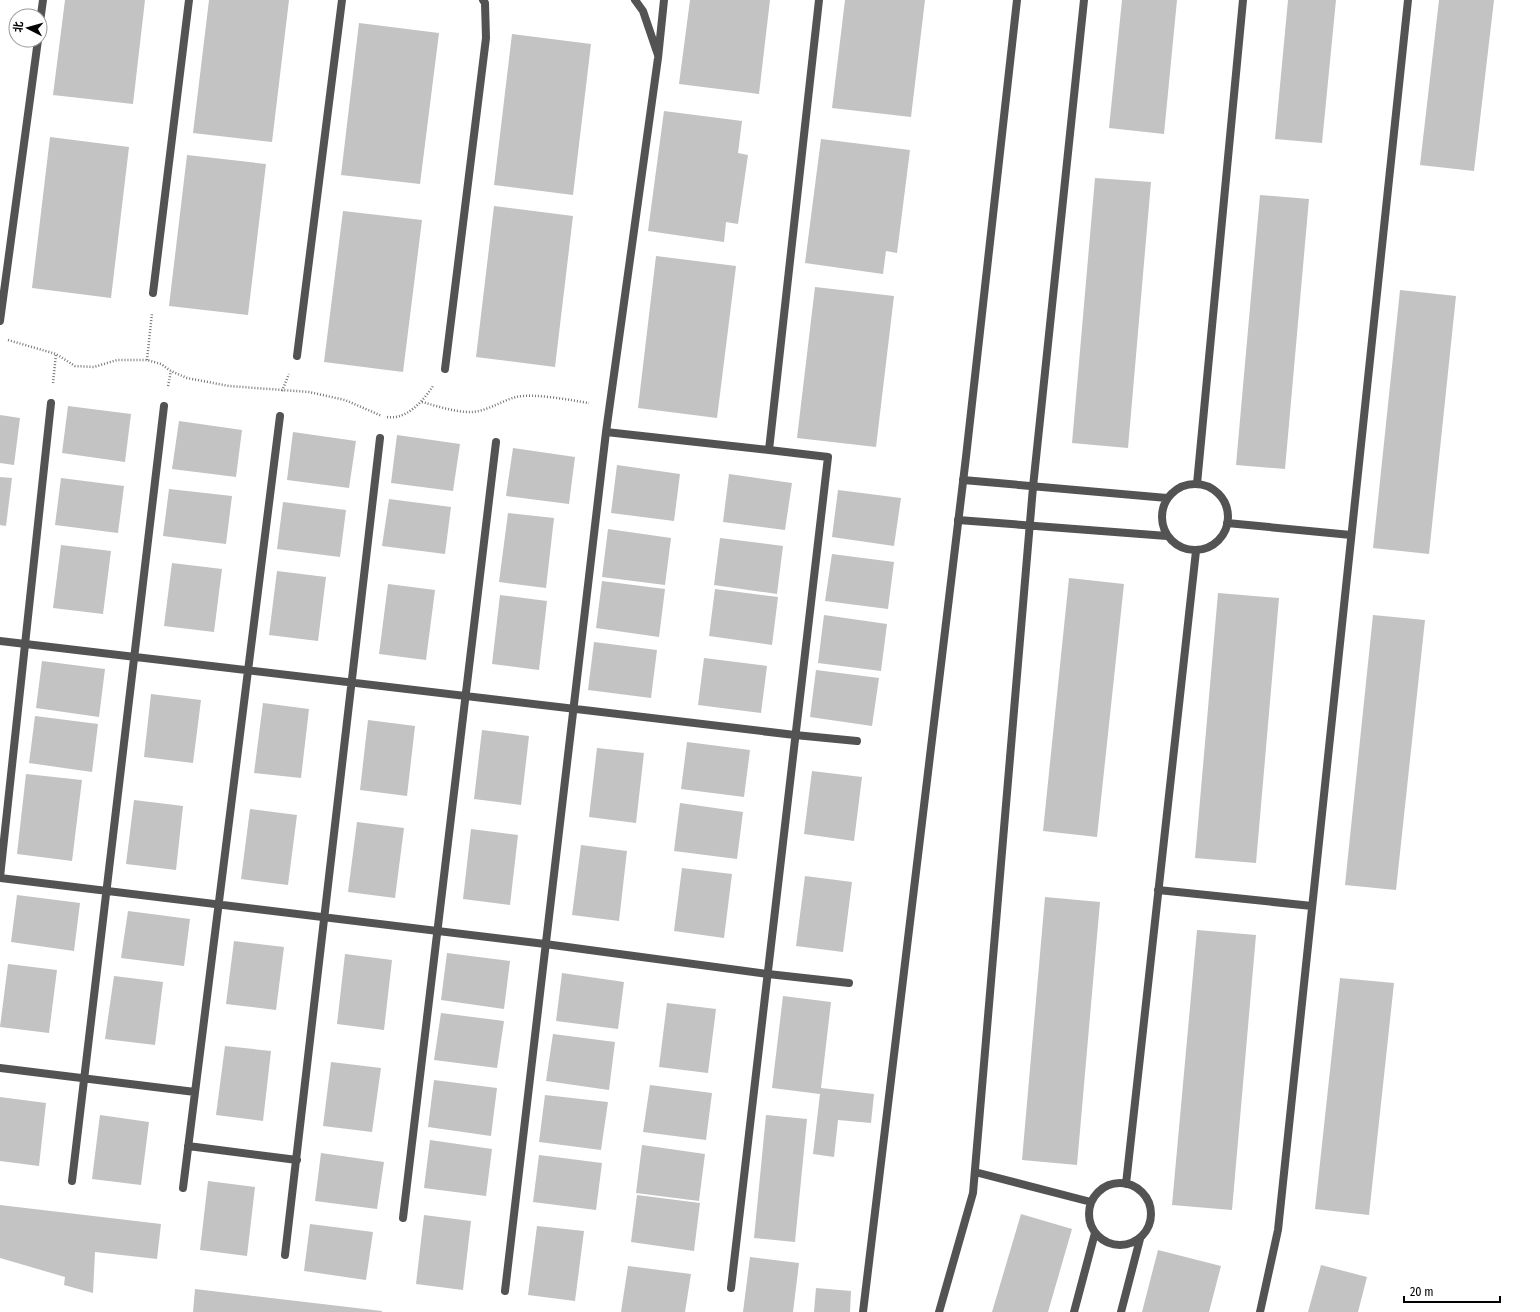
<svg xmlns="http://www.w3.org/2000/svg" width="1540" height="1312" font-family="'Fira Sans Condensed','Noto Sans SC',sans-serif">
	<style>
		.building { fill: #c3c3c3 }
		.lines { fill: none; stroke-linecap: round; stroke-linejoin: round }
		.path { stroke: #757575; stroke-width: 2.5; stroke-dasharray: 1 2; stroke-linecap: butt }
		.service { stroke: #535353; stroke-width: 8 }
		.minor { stroke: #535353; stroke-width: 8 }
	</style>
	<rect width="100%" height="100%" fill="#fff"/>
	<path class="building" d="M65,0H145L133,104L53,95Z
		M209,0H289L272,142L193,133Z
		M690,0H770L759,94L679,84Z
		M845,0H925L911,117L832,108Z
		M1122,0H1177L1164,134L1109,128Z
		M1288,0H1336L1322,143L1275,139Z
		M1439,0H1494L1474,171L1420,165Z
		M359,23L439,33L420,184L341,175Z
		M512,34L591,44L573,195L494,185Z
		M664,111L742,121L738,153L748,155L738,224L726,222L724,242L648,231Z
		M50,137L129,147L111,298L32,288Z
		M821,139L910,150L897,253L886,251L883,274L805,263Z
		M187,155L266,164L248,315L169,306Z
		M1095,178L1151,182L1128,448L1072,443Z
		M1260,195L1309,199L1285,469L1236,465Z
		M494,206L573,216L555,367L476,357Z
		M343,211L422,220L403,372L324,362Z
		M656,256L736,266L717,418L638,408Z
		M815,287L894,296L876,447L797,438Z
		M1400,290L1456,296L1429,554L1373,548Z
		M68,406L131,414L125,462L62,453Z
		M0,415L20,418L14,465L0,463Z
		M179,421L242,430L236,477L172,469Z
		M293,432L356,441L349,488L287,480Z
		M397,435L460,444L453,491L391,483Z
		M513,448L575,457L569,504L506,496Z
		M617,465L680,474L674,521L611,513Z
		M729,474L792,483L785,530L723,522Z
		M0,477L12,478L6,526L0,525Z
		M61,478L124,486L118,533L55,525Z
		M169,489L232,496L226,544L163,536Z
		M838,490L901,498L894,546L832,537Z
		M389,499L451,507L445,554L382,546Z
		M283,502L346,510L340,557L277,549Z
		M508,513L554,518L546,588L499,582Z
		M608,529L671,538L665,585L602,577Z
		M720,538L783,546L777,594L714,585Z
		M61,545L111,551L103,614L53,608Z
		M832,554L894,562L888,609L825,601Z
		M172,563L222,569L214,632L164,626Z
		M277,571L326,577L318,641L269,635Z
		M1069,578L1124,584L1097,837L1043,831Z
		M602,581L665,589L659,637L596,628Z
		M388,584L435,590L426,660L379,654Z
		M715,589L778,597L772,645L709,636Z
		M1218,593L1279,598L1256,863L1195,858Z
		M500,595L547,601L539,670L492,664Z
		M824,615L887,624L881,671L818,663Z
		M1373,615L1425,620L1396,890L1345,885Z
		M594,642L657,650L651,698L588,690Z
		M704,658L767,666L761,713L698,705Z
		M42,661L105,669L99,717L36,708Z
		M816,670L879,678L872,726L810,717Z
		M151,694L201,700L193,763L144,757Z
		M263,703L309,709L301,778L254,773Z
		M35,716L98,724L92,772L29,763Z
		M368,720L415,726L407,796L360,790Z
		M482,730L529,736L521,805L474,799Z
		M687,742L750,750L744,797L681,789Z
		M597,748L644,753L636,823L589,817Z
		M812,771L862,777L854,841L804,834Z
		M26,774L82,780L72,861L17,854Z
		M134,800L183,806L176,870L126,864Z
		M680,803L743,812L737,859L674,851Z
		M250,809L297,815L288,885L241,879Z
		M357,822L404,828L395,898L348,892Z
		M471,829L518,835L510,905L463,899Z
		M581,845L627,851L619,921L572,915Z
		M682,868L732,874L724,938L674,931Z
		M805,876L852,882L843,952L796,946Z
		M17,895L80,903L74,951L11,942Z
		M1045,897L1100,902L1077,1165L1022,1160Z
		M128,911L190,919L184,966L121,958Z
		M1197,930L1256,935L1232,1210L1172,1205Z
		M234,941L284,947L276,1010L226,1004Z
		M447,953L510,961L504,1009L441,1000Z
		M345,954L392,960L384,1030L337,1024Z
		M8,964L57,970L49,1033L0,1027Z
		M562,973L624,982L618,1029L556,1021Z
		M114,976L163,982L155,1045L105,1039Z
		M1340,978L1394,983L1369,1215L1315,1209Z
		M783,996L831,1002L821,1088L874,1094L871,1123L838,1120L834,1157L813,1154L820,1094L772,1088Z
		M667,1003L716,1009L708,1073L659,1067Z
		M441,1013L504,1021L497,1068L434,1060Z
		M553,1034L615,1042L609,1090L546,1081Z
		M225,1046L271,1051L263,1121L216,1115Z
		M331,1062L381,1068L372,1132L323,1126Z
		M434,1080L497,1088L491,1136L428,1127Z
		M650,1085L712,1093L706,1140L643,1132Z
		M545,1095L608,1102L601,1150L539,1142Z
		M0,1097L46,1103L39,1166L0,1161Z
		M100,1115L149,1122L141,1185L92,1179Z
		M766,1115L807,1119L795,1242L754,1238Z
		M430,1140L492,1149L486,1196L424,1188Z
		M642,1145L705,1154L699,1201L636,1193Z
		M321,1153L384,1162L377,1209L315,1201Z
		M539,1155L602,1163L596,1210L533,1202Z
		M208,1181L255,1187L247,1256L200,1250Z
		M637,1195L700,1203L694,1251L631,1242Z
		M0,1205L161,1224L157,1259L95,1252L93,1293L64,1285L65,1277L0,1258Z
		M1021,1214L1072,1229L1048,1312H992Z
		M424,1215L471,1221L463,1290L416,1284Z
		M310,1224L373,1232L366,1280L304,1271Z
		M537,1226L584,1231L575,1301L528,1295Z
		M1158,1250L1221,1266L1209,1312H1142Z
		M750,1257L799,1263L793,1312H743Z
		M1321,1265L1367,1277L1358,1312H1308Z
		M628,1266L691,1274L685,1312H621Z
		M816,1288L851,1291L850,1312H814Z
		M195,1289L382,1311V1312H193Z"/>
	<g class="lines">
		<path class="path" d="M8,340L56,354L75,366L94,367L117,360H147L161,364L171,371L187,378L229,386L309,392L345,400L382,416
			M147,360L152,313
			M53,383L56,354
			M168,386L171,371
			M282,391L289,374
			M422,402C437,406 454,412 470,412C486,412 501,401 516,397C534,393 570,400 589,403
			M387,417C407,420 423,401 433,386"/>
		<path class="service" d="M635,0L643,11L658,55
			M40,22L43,0
			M153,293L189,0
			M0,321L38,40
			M297,356L342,0
			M445,369L486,38L485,3L483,0
			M606,432L769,450L819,0
			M963,480L1167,498
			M1197,484L1243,0
			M1162 517a33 33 0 1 1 66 0a33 33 0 1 1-66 0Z
			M958,520L1167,536
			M1227,523L1351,535
			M0,641L795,735L857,741
			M0,877L51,403
			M0,878L545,944L768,974L849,983
			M1158,890L1312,906
			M0,1068L195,1092
			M188,1146L297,1160
			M975,1172L1091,1202
			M72,1181L164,406
			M1089 1214a31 31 0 1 1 62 0a31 31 0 1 1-62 0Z
			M1126,1184L1196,551
			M183,1188L280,416
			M403,1218L496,442
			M285,1255L380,438
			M731,1288L828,457L769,450
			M505,1291L606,432L658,58L664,0
			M939,1312L973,1193L1033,487L1084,0
			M1074,1312L1095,1233
			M1121,1312L1140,1239
			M1260,1312L1278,1230L1408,0"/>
		<path class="minor" d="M863,1312L966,457L1017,0"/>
	</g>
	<g transform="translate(28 28) rotate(276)"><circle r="19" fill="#ffffff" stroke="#999999"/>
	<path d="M0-3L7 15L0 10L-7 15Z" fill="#000000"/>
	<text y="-6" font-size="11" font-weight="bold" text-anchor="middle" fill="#000000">北</text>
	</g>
	<path d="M1404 1296v6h96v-6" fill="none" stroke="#000000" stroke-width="2"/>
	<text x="1410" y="1296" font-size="12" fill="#000000" stroke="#ffffff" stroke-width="3" paint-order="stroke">20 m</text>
</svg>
